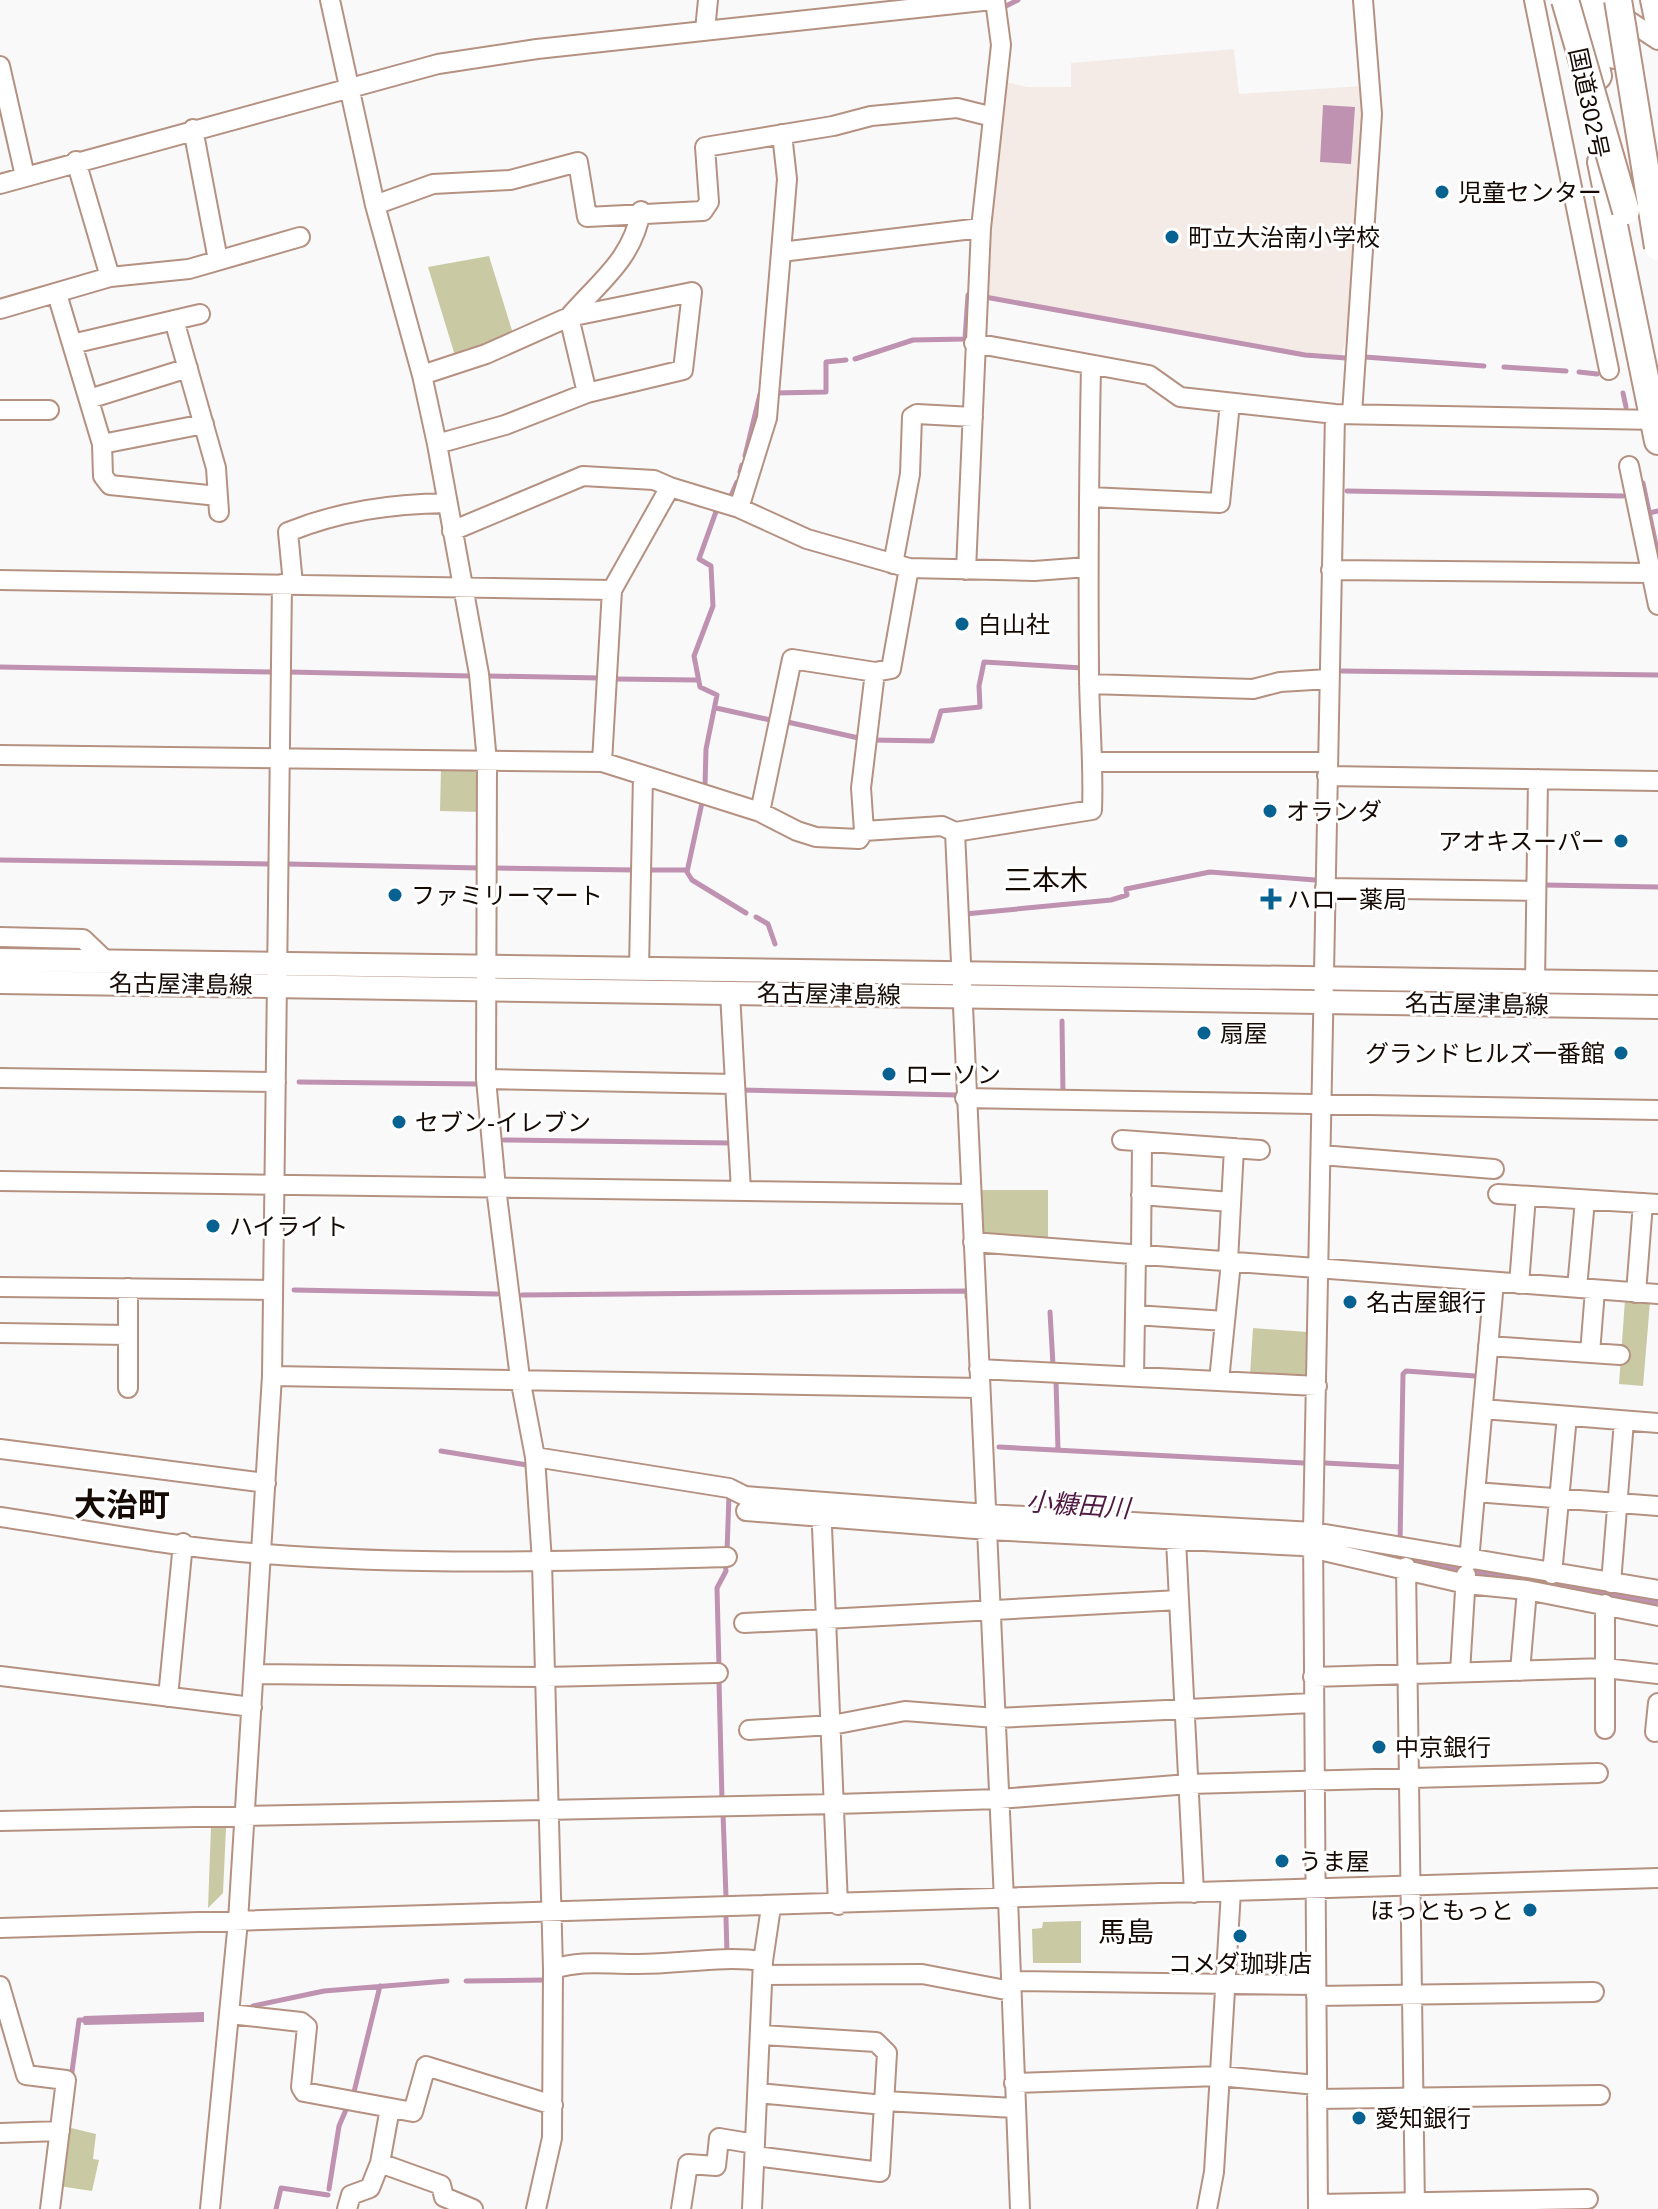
<svg xmlns="http://www.w3.org/2000/svg" width="1658" height="2209" font-family="Arial,'Noto Sans JP',sans-serif">
	<style>
		.built { fill: #f4ebe7 }
		.green { fill: #c9c9a4 }
		.water { fill: #be92b0 }
		.lines { fill: none; stroke-linecap: round; stroke-linejoin: round }
		.stream { stroke: #be92b0; stroke-width: 5 }
		.minor-casing { stroke: #b59182; stroke-width: 22 }
		.major-casing { stroke: #b59182; stroke-width: 26 }
		.highway-casing { stroke: #b59182; stroke-width: 30 }
		.minor { stroke: #fff; stroke-width: 18 }
		.major { stroke: #fff; stroke-width: 22 }
		.highway { stroke: #fff; stroke-width: 26 }
		.highway-bridge-casing { stroke: #b59182; stroke-width: 30; stroke-linecap: butt }
		.highway-bridge { stroke: #fff; stroke-width: 26 }
		.poi-dot { fill: #076292; stroke: #fff; stroke-width: 3 }
		.labels { text-anchor: middle; dominant-baseline: central; stroke-width: 6; stroke-linejoin: round; paint-order: stroke }
		.street-label { font-size: 24px; fill: #160a05; stroke: #fff }
		.poi-label { font-size: 24px; fill: #160a05; stroke: #fff; text-anchor: start }
		.water-label { font-size: 26px; font-style: italic; fill: #501a43; stroke: #fff }
		.quarter-label { font-size: 28px; fill: #160a05; stroke: #fff }
		.district-label { font-size: 32px; font-weight: bold; fill: #160a05; stroke: #fff }
	</style>
	<rect width="100%" height="100%" fill="#f9f9f9"/>
	<path class="built" d="M1234,49L1239,94L1363,86L1361,178H1358L1348,327L1342,356L1305,353L985,295L1002,81L1028,87H1071V63Z"/>
	<path class="green" d="M489,256L514,337L456,359L428,267Z
		M441,769H476L481,773V812L440,811Z
		M977,1190H1048V1243L983,1238L979,1232Z
		M1625,1300L1650,1302L1643,1386L1619,1384Z
		M1253,1328L1307,1332V1375L1303,1379L1250,1375Z
		M211,1827L226,1828L223,1893L208,1908Z
		M1081,1921V1963H1033L1032,1929L1042,1928L1043,1922Z
		M67,2127L96,2134L93,2159L99,2160L92,2191L59,2186Z"/>
	<path class="water" d="M1323,105L1355,107L1351,164L1320,162Z
		M1318,1538L1462,1567L1658,1596V1609L1461,1577L1317,1545Z
		M204,2012V2022L84,2025L82,2019L84,2016Z"/>
	<g class="lines">
		<path class="stream" d="M1004,7L1018,0
			M985,297L1305,355L1346,358
			M1365,357L1484,366
			M855,359L913,340L965,339L968,295
			M1504,367L1566,371
			M1579,372L1597,374
			M775,393L826,392V362L846,360
			M1623,393L1626,407
			M745,456L760,394
			M740,472L742,465
			M1643,483L1658,555
			M1347,491L1623,496
			M730,498L737,482
			M1649,513L1658,511
			M0,667L273,672
			M1342,671L1658,675
			M289,672L471,676
			M489,676L600,678
			M617,679L696,680
			M716,708L775,721
			M783,721L863,739
			M871,740L932,741L941,711L980,707L979,686L984,662L1082,668
			M705,786L706,749L717,695L700,687L694,656L713,606L711,566L699,559L718,506
			M703,798L687,872L692,880L746,913
			M0,860L271,864
			M287,864L480,868
			M495,868L635,870
			M647,870H686
			M1544,885L1658,887
			M965,914L1111,900L1127,895L1126,889L1210,872L1315,880
			M756,917L768,924L775,944
			M1062,1021L1063,1093
			M299,1082L477,1084
			M741,1090L956,1095
			M504,1140L731,1143
			M294,1290L497,1294
			M522,1295L967,1291V1297
			M1050,1312L1053,1365
			M1056,1381L1058,1450
			M999,1447L1304,1463
			M441,1451L527,1465
			M1325,1463L1401,1467
			M1400,1543L1403,1374L1406,1371L1475,1376
			M727,1552L729,1495
			M719,1668L717,1588L726,1571L725,1562
			M719,1681L722,1800
			M720,1813H723L726,1897
			M726,1918L727,1953
			M466,1981L545,1980
			M253,2006L324,1991L447,1981
			M71,2079L79,2020H86
			M353,2096L380,1986
			M329,2189L339,2126L348,2105
			M276,2209L281,2188L328,2195"/>
		<defs>
			<path id="minor" d="M330,0L375,205L422,375L437,444L479,674L487,762L486,1079L496,1188L520,1378L535,1457L542,1562L553,1969L552,2138L536,2209
				M1534,0L1609,370
				M1650,0L1658,38
				M1620,15L1658,40
				M705,30L708,0
				M0,66L25,176
				M193,129L218,260
				M76,161L110,277L189,269L300,237
				M0,184L438,64L537,49L992,0
				M375,205L433,184L510,180L578,162L587,217L703,211L709,202L705,147L833,126L871,116L957,108L993,117
				M781,252L787,179L782,134
				M57,294L102,444L103,476L110,485L218,496
				M0,309L110,277
				M174,320L216,468L219,512
				M974,343L1149,375L1180,397L1335,414L1658,420
				M72,344L200,314
				M422,375L486,354L569,317L692,292L683,370L587,393L505,425L437,444
				M587,393L569,317C600,281 632,260 641,211
				M89,399L188,368
				M0,410H49
				M1352,414L1372,114L1363,0
				M102,444L204,424
				M1629,466L1658,605
				M1089,497L1220,503L1230,403
				M739,508L767,418L781,252L981,228
				M452,531L583,476L654,480L670,487
				M893,564L910,474L912,417L917,414L973,417
				M966,570L981,228L1001,45L995,0
				M1331,570L1651,573
				M0,580L612,590
				M293,584L288,532C340,511 391,504 447,503
				M1089,684L1253,689L1280,682L1329,679
				M0,755L602,762L760,812L797,831L816,837L859,839L864,831L942,826L955,832L1092,810C1094,763 1089,717 1089,670C1088,569 1089,467 1091,366
				M602,762L612,590L670,487L739,508L807,539L909,568L1034,571L1088,567
				M1094,762H1328
				M1327,776L1658,781
				M760,812L792,659L875,672L891,669L909,568
				M864,831L861,788L875,672
				M955,832L1004,1900
				M1325,888L1535,891
				M0,937L83,939L105,960
				M639,968L643,776
				M1535,982L1538,779
				M730,993L741,1191
				M0,1078L276,1082
				M486,1079L733,1084
				M965,1098L1658,1110
				M1122,1140L1260,1150
				M1321,1155L1494,1169
				M0,1181L970,1194
				M1498,1194L1658,1204
				M1141,1195L1231,1202
				M973,1242L1658,1294
				M1141,1255L1142,1142
				M1228,1261L1234,1148
				M1519,1284L1526,1196
				M0,1287L273,1290
				M128,1288V1388
				M1577,1288L1585,1200
				M1636,1293L1643,1203
				M1135,1315L1225,1321
				M0,1333L128,1335
				M1488,1346L1620,1355
				M1590,1353L1595,1290
				M979,1369L1317,1386
				M272,1376L980,1388
				M1134,1376L1136,1254
				M1219,1381L1231,1262
				M1483,1409L1658,1423
				M0,1449L266,1483
				M535,1457L729,1488L745,1496L987,1514L1313,1532L1658,1590
				M1475,1492L1658,1506
				M746,1511L988,1530L1302,1546L1466,1584L1527,1590L1658,1616
				M0,1517C88,1530 177,1548 265,1554C419,1566 573,1561 727,1557
				M1176,1540L1179,1600
				M1469,1561L1494,1282
				M1406,1567L1415,2209
				M1552,1574L1567,1416
				M1611,1583L1624,1421
				M744,1623L826,1619L821,1505
				M1520,1671L1527,1590
				M1460,1672L1466,1575
				M254,1674L544,1677L718,1673
				M0,1676L252,1707
				M1313,1677L1605,1668L1658,1674
				M168,1697L183,1543
				M1605,1729V1604
				M749,1730L832,1725L905,1711L996,1718L1313,1703
				M1655,1732L1658,1703
				M0,1821L836,1804L999,1799L1189,1784L1598,1773
				M1008,1899L1020,2209
				M838,1905L826,1619L1179,1600L1194,1893
				M0,1928L1658,1878
				M553,1969C582,1960 603,1964 633,1964C677,1965 719,1955 763,1961
				M763,1975L922,1974L1011,1991
				M1011,1981L1316,1985
				M0,1986L26,2075L66,2080L50,2209
				M1316,1996L1594,1992
				M230,2014L301,2022L307,2027L301,2087L304,2092L413,2112L426,2066L553,2105
				M1014,2083L1219,2076L1317,2085
				M758,2093L884,2105
				M1317,2099L1600,2095
				M884,2101L1015,2108
				M0,2133L60,2131
				M755,2156L880,2172L887,2053L876,2042L761,2035
				M380,2163L441,2185L444,2197L473,2209
				M1318,2204L1588,2199
				M210,2209L238,1921L272,1376L282,584
				M347,2209L351,2195L370,2188L380,2163L390,2108
				M681,2209L688,2164L716,2166L719,2138L755,2144
				M752,2209L763,1961L771,1907
				M1207,2209L1214,2172L1231,1891
				M1318,2209L1313,1532L1335,414"/>
			<path id="major" d="M0,960L1658,983
				M0,982L1658,1007"/>
			<path id="highway" d="M1582,0L1598,76
				M1604,0L1615,55
				M1601,162L1658,441"/>
		</defs>
		<use href="#minor" class="minor-casing"/>
		<use href="#major" class="major-casing"/>
		<use href="#highway" class="highway-casing"/>
		<use href="#minor" class="minor"/>
		<use href="#major" class="major"/>
		<use href="#highway" class="highway"/>
		<defs>
			<path id="highway-bridge" d="M1565,0L1626,211
				M1618,0L1658,247"/>
		</defs>
		<use href="#highway-bridge" class="highway-bridge-casing"/>
		<use href="#highway-bridge" class="highway-bridge"/>
	</g>
	<g class="poi-dot">
		<circle cx="1442" cy="192" r="8"/>
		<circle cx="1172" cy="237" r="8"/>
		<circle cx="962" cy="624" r="8"/>
		<circle cx="1270" cy="811" r="8"/>
		<circle cx="1621" cy="841" r="8"/>
		<circle cx="395" cy="895" r="8"/>
		<path d="M1267 887h8v8h8v8h-8v8h-8v-8h-8v-8h8z"/>
		<circle cx="1204" cy="1033" r="8"/>
		<circle cx="1621" cy="1053" r="8"/>
		<circle cx="889" cy="1074" r="8"/>
		<circle cx="399" cy="1122" r="8"/>
		<circle cx="213" cy="1226" r="8"/>
		<circle cx="1350" cy="1302" r="8"/>
		<circle cx="1379" cy="1747" r="8"/>
		<circle cx="1282" cy="1861" r="8"/>
		<circle cx="1530" cy="1910" r="8"/>
		<circle cx="1240" cy="1936" r="8"/>
		<circle cx="1359" cy="2118" r="8"/>
	</g>
	<g class="labels">
		<g class="street-label">
			<text transform="translate(1589 103) rotate(78)">国道302号</text>
			<text transform="translate(181 984) rotate(1)">名古屋津島線</text>
			<text transform="translate(829 994) rotate(1)">名古屋津島線</text>
			<text transform="translate(1477 1004) rotate(1)">名古屋津島線</text>
		</g>
		<g class="poi-label">
			<text x="1458" y="192">児童センター</text>
			<text x="1188" y="237">町立大治南小学校</text>
			<text x="978" y="624">白山社</text>
			<text x="1286" y="811">オランダ</text>
			<text x="1605" y="841" text-anchor="end">アオキスーパー</text>
			<text x="411" y="895">ファミリーマート</text>
			<text x="1287" y="899">ハロー薬局</text>
			<text x="1220" y="1033">扇屋</text>
			<text x="1605" y="1053" text-anchor="end">グランドヒルズ一番館</text>
			<text x="905" y="1074">ローソン</text>
			<text x="415" y="1122">セブン-イレブン</text>
			<text x="229" y="1226">ハイライト</text>
			<text x="1366" y="1302">名古屋銀行</text>
			<text x="1395" y="1747">中京銀行</text>
			<text x="1298" y="1861">うま屋</text>
			<text x="1514" y="1910" text-anchor="end">ほっともっと</text>
			<text x="1240" y="1963" text-anchor="middle">コメダ珈琲店</text>
			<text x="1375" y="2118">愛知銀行</text>
		</g>
		<g class="water-label">
			<text transform="translate(1078 1505) rotate(4)">小糠田川</text>
		</g>
		<g class="quarter-label">
			<text x="1046" y="880">三本木</text>
			<text x="1126" y="1932">馬島</text>
		</g>
		<g class="district-label">
			<text x="122" y="1505">大治町</text>
		</g>
	</g>
</svg>
